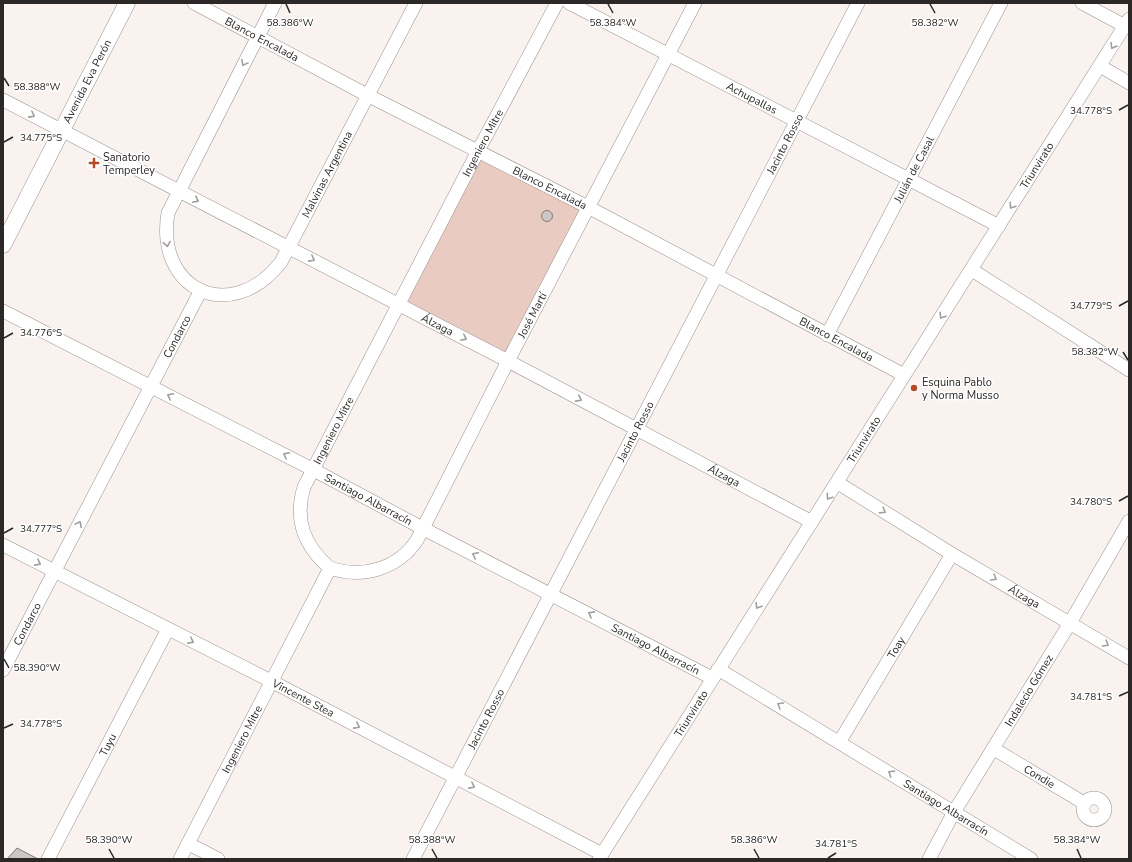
<svg xmlns="http://www.w3.org/2000/svg" width="1132" height="862" font-family="'Nunito Sans',sans-serif">
	<style>
		.green { fill: #eacbc1 }
		.building { fill: #cdc6c4; stroke: #817a78 }
		.lines { fill: none; stroke-linecap: round; stroke-linejoin: round }
		.minor-casing { stroke: #999290; stroke-width: 14 }
		.major-casing { stroke: #999290; stroke-width: 17 }
		.minor { stroke: #fff; stroke-width: 13 }
		.major { stroke: #fff; stroke-width: 16 }
		.oneway { stroke: #a09e9e }
		.ticks { fill: none; stroke: #2b2827; stroke-width: 1.5 }
		.poi-dot { fill: #b34b28; stroke: #fff; stroke-width: 1.5 }
		.labels { text-anchor: middle; dominant-baseline: central; stroke-width: 3; stroke-linejoin: round; paint-order: stroke }
		.street-label { font-size: 11px; fill: #2b2827; stroke: #fff }
		.poi-label { font-size: 11px; fill: #2b2827; stroke: #fff; text-anchor: start }
		.ticks-label { font-size: 10px; text-anchor: middle; fill: #2b2827; stroke: #fff; stroke-width: 3; stroke-linejoin: round; paint-order: stroke }
	</style>
	<rect width="100%" height="100%" fill="#f9f2ef"/>
	<path class="green" d="M478,151L588,207L508,361L398,304Z"/>
	<path class="building" d="M541.5 216a5.5 5.5 0 1 1 11 0a5.5 5.5 0 1 1-11 0Z
		M17,848L38,859H7Z"/>
	<g class="lines">
		<defs>
			<g id="minor">
				<path id="s1" d="M194,3L367,95L588,207L904,375"/>
				<path id="s2" d="M275,3L168,213C155,290 231,326 281,262L416,3"/>
				<path id="s3" d="M569,3L999,226"/>
				<path d="M1082,3L1125,26"/>
				<path d="M1100,66L1129,83"/>
				<path id="s4" d="M3,100L508,361L812,522"/>
				<path d="M972,270L1129,370"/>
				<path id="s5" d="M3,311L312,469L424,529L712,678"/>
				<path id="s6" d="M827,335L1001,3"/>
				<path id="s7" d="M838,483L952,554L1129,658"/>
				<path id="s8" d="M3,545L271,681L602,854"/>
				<path id="s9" d="M330,568C362,579 398,569 417,540L508,361L695,3"/>
				<path id="s10" d="M718,669L1031,859"/>
				<path id="s11" d="M3,670L200,292"/>
				<path id="s12" d="M840,741L952,554"/>
				<path id="s13" d="M994,749L1084,803"/>
				<circle cx="1094" cy="809" r="11"/>
				<path d="M189,844L218,859"/>
				<path id="s14" d="M48,859L168,629"/>
				<path id="s15" d="M180,859L330,568C304,546 294,520 304,487L478,151L557,3"/>
				<path id="s16" d="M413,859L858,3"/>
				<path id="s17" d="M599,859L1129,19"/>
				<path id="s18" d="M929,859L954,812L1070,623L1129,521"/>
			</g>
			<g id="major">
				<path id="s19" d="M3,245L127,3"/>
			</g>
		</defs>
		<use href="#minor" class="minor-casing"/>
		<use href="#major" class="major-casing"/>
		<use href="#minor" class="minor"/>
		<use href="#major" class="major"/>
	</g>
	<defs><path id="oneway-chevron" d="M-2-3.5L2.5 0L-2 3.5" fill="none" stroke-width="1.6" stroke-linecap="round" stroke-linejoin="round"/></defs>
	<g class="oneway">
		<use href="#oneway-chevron" transform="translate(1113 46) rotate(121)"/>
		<use href="#oneway-chevron" transform="translate(244 63) rotate(118)"/>
		<use href="#oneway-chevron" transform="translate(32 115) rotate(28)"/>
		<use href="#oneway-chevron" transform="translate(196 200) rotate(27)"/>
		<use href="#oneway-chevron" transform="translate(1012 206) rotate(123)"/>
		<use href="#oneway-chevron" transform="translate(167 244) rotate(80)"/>
		<use href="#oneway-chevron" transform="translate(312 259) rotate(28)"/>
		<use href="#oneway-chevron" transform="translate(942 316) rotate(123)"/>
		<use href="#oneway-chevron" transform="translate(464 338) rotate(27)"/>
		<use href="#oneway-chevron" transform="translate(170 396) rotate(-153)"/>
		<use href="#oneway-chevron" transform="translate(579 399) rotate(28)"/>
		<use href="#oneway-chevron" transform="translate(286 455) rotate(-153)"/>
		<use href="#oneway-chevron" transform="translate(829 497) rotate(124)"/>
		<use href="#oneway-chevron" transform="translate(883 511) rotate(32)"/>
		<use href="#oneway-chevron" transform="translate(79 524) rotate(-62)"/>
		<use href="#oneway-chevron" transform="translate(475 555) rotate(-153)"/>
		<use href="#oneway-chevron" transform="translate(38 563) rotate(28)"/>
		<use href="#oneway-chevron" transform="translate(994 578) rotate(30)"/>
		<use href="#oneway-chevron" transform="translate(758 606) rotate(122)"/>
		<use href="#oneway-chevron" transform="translate(591 614) rotate(-152)"/>
		<use href="#oneway-chevron" transform="translate(191 641) rotate(27)"/>
		<use href="#oneway-chevron" transform="translate(1106 644) rotate(31)"/>
		<use href="#oneway-chevron" transform="translate(780 705) rotate(-149)"/>
		<use href="#oneway-chevron" transform="translate(357 726) rotate(28)"/>
		<use href="#oneway-chevron" transform="translate(891 773) rotate(-148)"/>
		<use href="#oneway-chevron" transform="translate(472 786) rotate(28)"/>
	</g>
	<path class="ticks" d="M286,4L290,13M608,4L613,13M930,4L935,13M4,78L9,86M1119,110L1128,105M4,142L13,137M1119,306L1128,301M4,338L13,333M1123,352L1128,360M1119,501L1128,496M4,533L13,528M4,659L9,668M1119,696L1128,692M4,728L13,724M109,849L114,858M432,849L437,858M754,849L759,858M1077,849L1081,858M828,858L836,853"/>
	<g class="poi-dot">
		<path d="M92 157h4v4h4v4h-4v4h-4v-4h-4v-4h4z"/>
		<circle cx="914" cy="388" r="4"/>
	</g>
	<g class="labels">
		<g class="street-label">
			<text stroke="none"><textPath href="#s1" startOffset="77">Blanco Encalada</textPath></text>
			<text stroke="none"><textPath href="#s19" startOffset="184">Avenida Eva Perón</textPath></text>
			<text stroke="none"><textPath href="#s3" startOffset="206">Achupallas</textPath></text>
			<text stroke="none"><textPath href="#s15" startOffset="806">Ingeniero Mitre</textPath></text>
			<text stroke="none"><textPath href="#s16" startOffset="806">Jacinto Rosso</textPath></text>
			<text stroke="none"><textPath href="#s17" startOffset="820">Triunvirato</textPath></text>
			<text stroke="none"><textPath href="#s6" startOffset="187">Julián de Casal</textPath></text>
			<text stroke="none"><textPath href="#s2" startOffset="517">Malvinas Argentina</textPath></text>
			<text stroke="none"><textPath href="#s1" startOffset="401">Blanco Encalada</textPath></text>
			<text stroke="none"><textPath href="#s9" startOffset="351">José Martí</textPath></text>
			<text stroke="none"><textPath href="#s4" startOffset="489">Álzaga</textPath></text>
			<text stroke="none"><textPath href="#s11" startOffset="376">Condarco</textPath></text>
			<text stroke="none"><textPath href="#s1" startOffset="725">Blanco Encalada</textPath></text>
			<text stroke="none"><textPath href="#s15" startOffset="482">Ingeniero Mitre</textPath></text>
			<text stroke="none"><textPath href="#s16" startOffset="482">Jacinto Rosso</textPath></text>
			<text stroke="none"><textPath href="#s17" startOffset="496">Triunvirato</textPath></text>
			<text stroke="none"><textPath href="#s4" startOffset="813">Álzaga</textPath></text>
			<text stroke="none"><textPath href="#s5" startOffset="411">Santiago Albarracín</textPath></text>
			<text stroke="none"><textPath href="#s7" startOffset="218">Álzaga</textPath></text>
			<text stroke="none"><textPath href="#s11" startOffset="52">Condarco</textPath></text>
			<text stroke="none"><textPath href="#s12" startOffset="109">Toay</textPath></text>
			<text stroke="none"><textPath href="#s5" startOffset="735">Santiago Albarracín</textPath></text>
			<text stroke="none"><textPath href="#s18" startOffset="196">Indalecio Gómez</textPath></text>
			<text stroke="none"><textPath href="#s8" startOffset="337">Vincente Stea</textPath></text>
			<text stroke="none"><textPath href="#s17" startOffset="172">Triunvirato</textPath></text>
			<text stroke="none"><textPath href="#s16" startOffset="158">Jacinto Rosso</textPath></text>
			<text stroke="none"><textPath href="#s15" startOffset="135">Ingeniero Mitre</textPath></text>
			<text stroke="none"><textPath href="#s14" startOffset="129">Tuyu</textPath></text>
			<text stroke="none"><textPath href="#s13" startOffset="53">Condie</textPath></text>
			<text stroke="none"><textPath href="#s10" startOffset="267">Santiago Albarracín</textPath></text>
		</g>
		<g class="poi-label">
			<text x="103" y="157">Sanatorio<tspan x="103" dy="13">Temperley</tspan></text>
			<text x="922" y="382">Esquina Pablo<tspan x="922" dy="13">y Norma Musso</tspan></text>
		</g>
	</g>
	<g class="ticks-label">
		<text x="290" y="26">58.386°W</text>
		<text x="613" y="26">58.384°W</text>
		<text x="935" y="26">58.382°W</text>
		<text x="37" y="90">58.388°W</text>
		<text x="1091" y="114">34.778°S</text>
		<text x="41" y="141">34.775°S</text>
		<text x="1091" y="309">34.779°S</text>
		<text x="41" y="336">34.776°S</text>
		<text x="1095" y="355">58.382°W</text>
		<text x="1091" y="505">34.780°S</text>
		<text x="41" y="532">34.777°S</text>
		<text x="37" y="671">58.390°W</text>
		<text x="1091" y="700">34.781°S</text>
		<text x="41" y="727">34.778°S</text>
		<text x="109" y="843">58.390°W</text>
		<text x="432" y="843">58.388°W</text>
		<text x="754" y="843">58.386°W</text>
		<text x="1077" y="843">58.384°W</text>
		<text x="836" y="847">34.781°S</text>
	</g>
	<rect width="1132" height="862" fill="none" stroke="#2b2827" stroke-width="8"/>
</svg>
